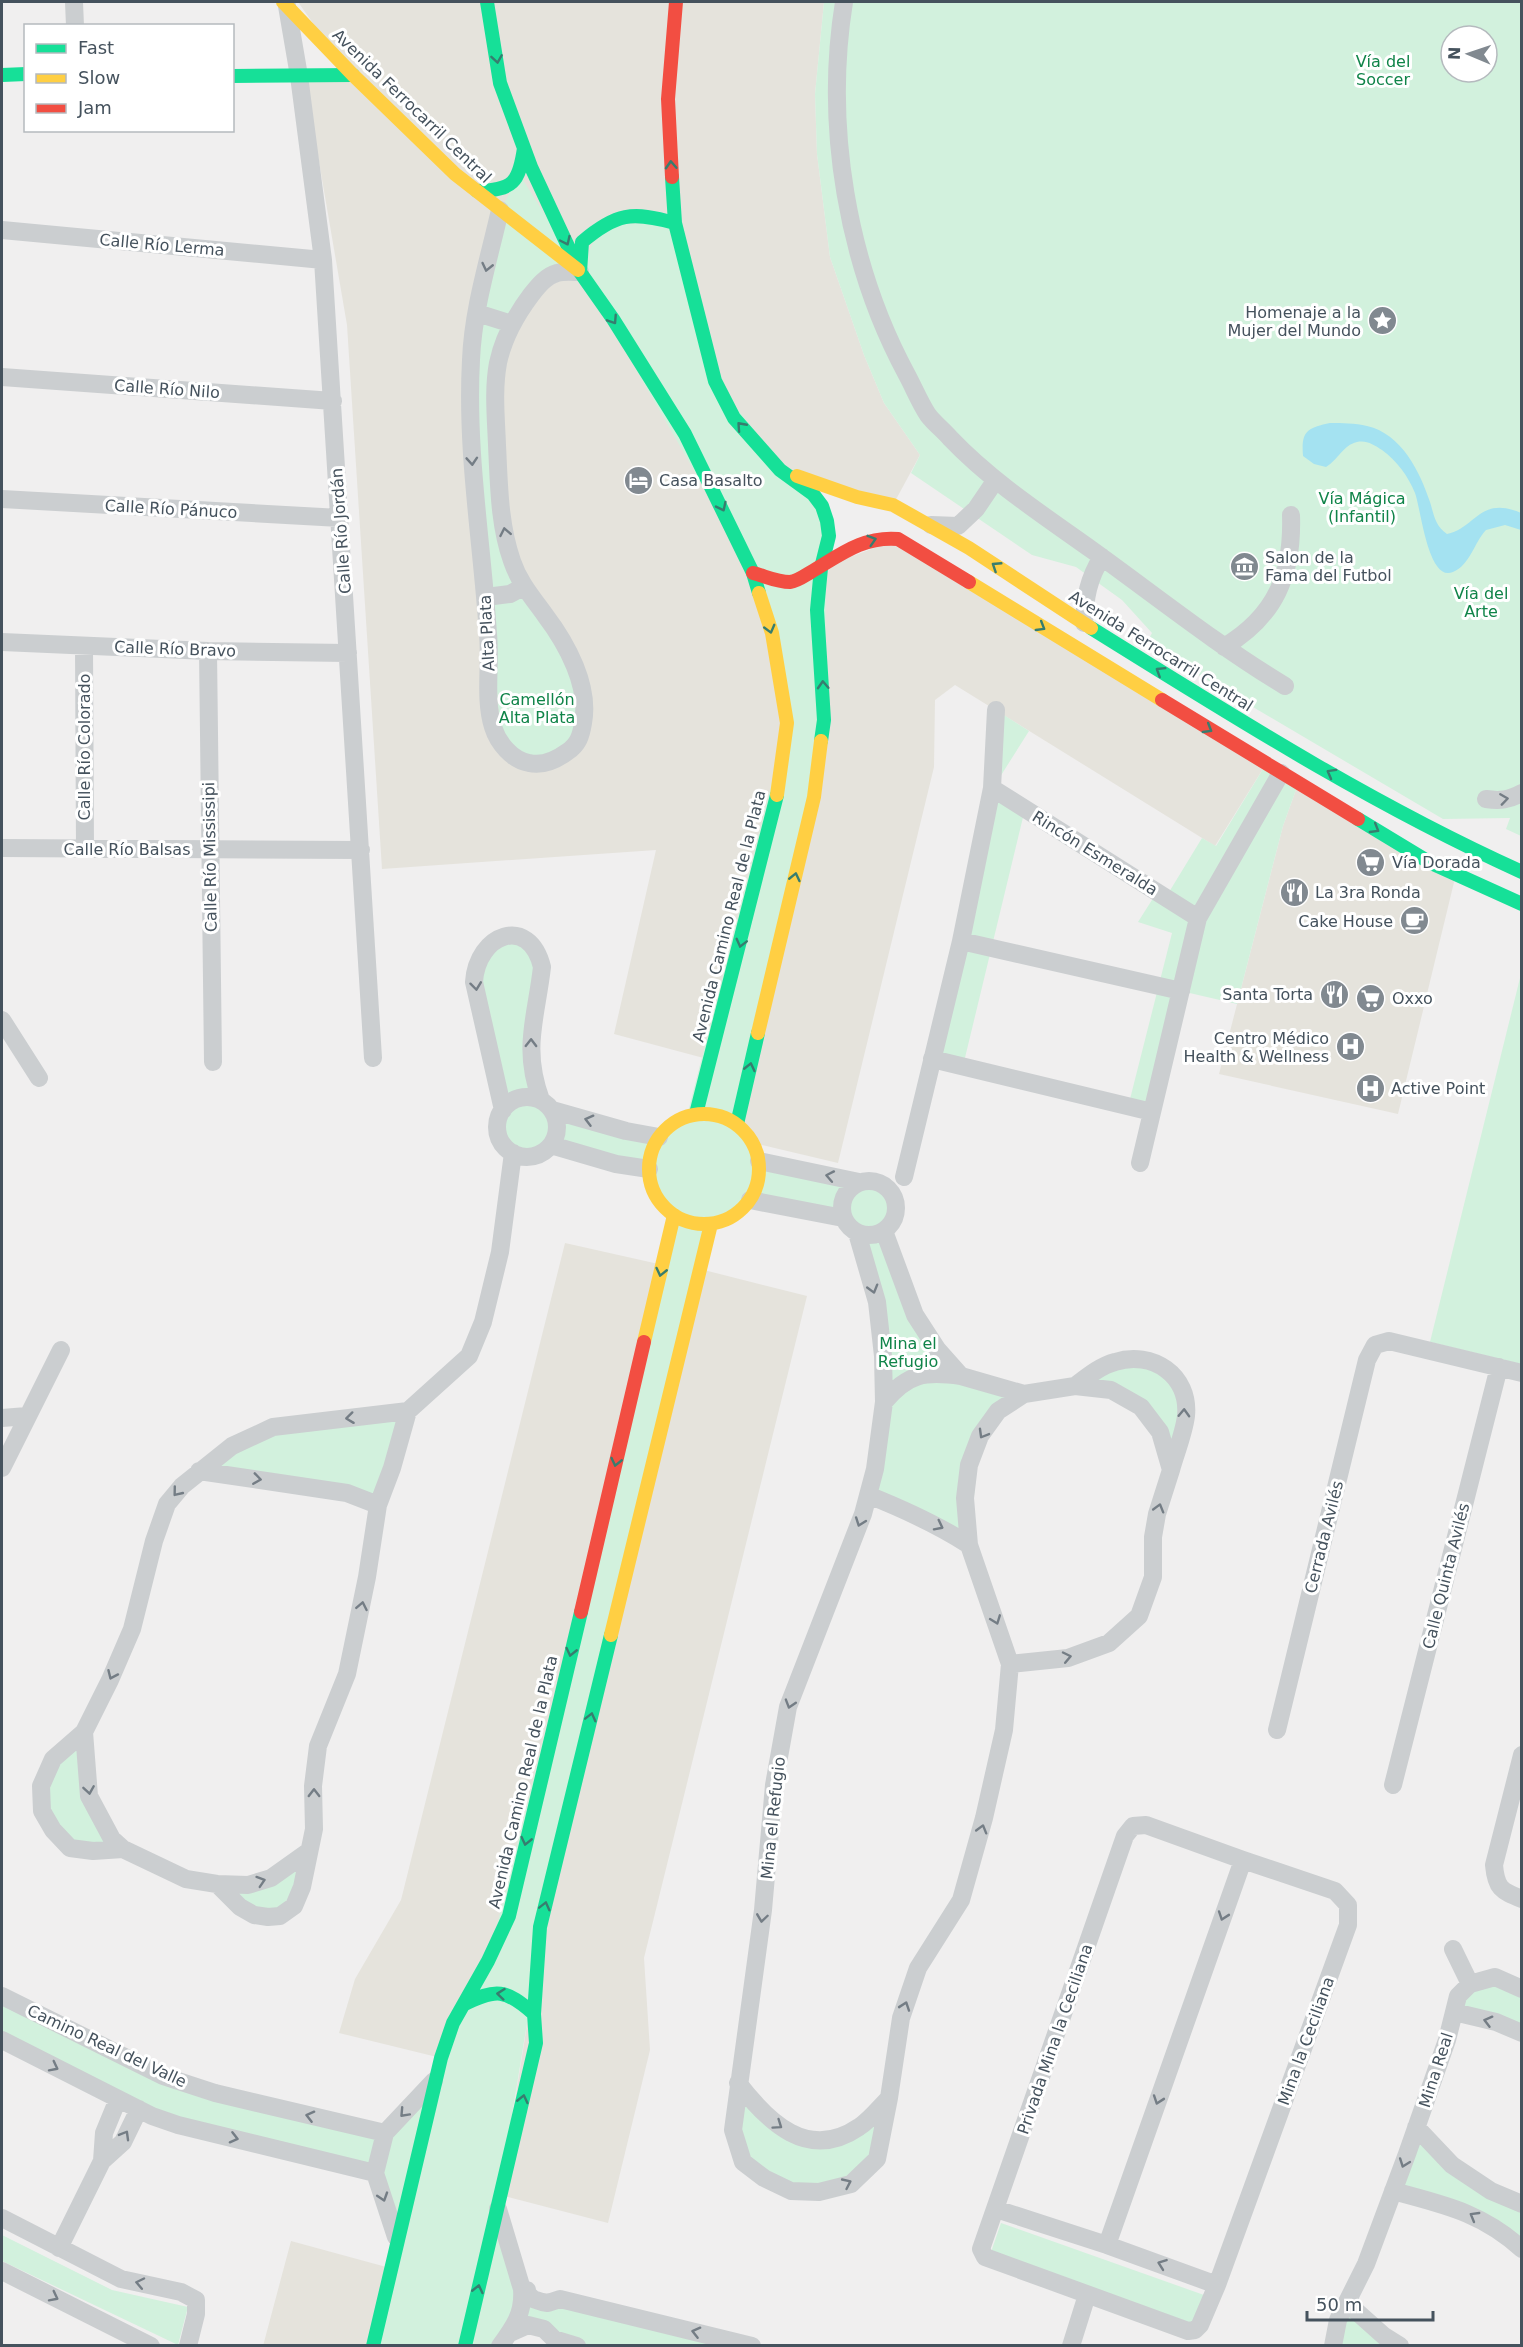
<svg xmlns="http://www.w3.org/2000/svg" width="1523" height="2347" font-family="'DejaVu Sans',sans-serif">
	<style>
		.commercial { fill: #e5e3dc }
		.green { fill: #d2f1dd; fill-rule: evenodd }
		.water { fill: #a4e2f1 }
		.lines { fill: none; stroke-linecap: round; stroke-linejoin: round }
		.street { stroke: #cbced0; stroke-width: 18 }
		.fast { stroke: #16e098; stroke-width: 14 }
		.slow { stroke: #ffcf43; stroke-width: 14 }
		.jam { stroke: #f24e42; stroke-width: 14 }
		.oneway { stroke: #377d6f }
		.oneway2 { stroke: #747d85 }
		.labels { text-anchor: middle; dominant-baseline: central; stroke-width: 6; stroke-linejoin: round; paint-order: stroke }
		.park-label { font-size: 16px; fill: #108449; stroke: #fff }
		.street-label { font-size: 16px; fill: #45525d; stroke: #fff }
		.poi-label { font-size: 16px; fill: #45525d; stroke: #fff; text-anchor: start }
	</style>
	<rect width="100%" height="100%" fill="#f0efef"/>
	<path class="commercial" d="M298,2H824L815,94L817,154L830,257L864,355L884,403L920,455L893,505L780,470L753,573L787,723L711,1060L614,1034L656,850L382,869L347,325L304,74H349Z
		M898,539L1266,764L1215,846L955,685L935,700L934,767L838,1163L753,1143L737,1124L821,568Z
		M1298,784L1456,874L1398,1114L1219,1074L1283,826Z
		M565,1243L663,1265L509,1916L441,2058L339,2033L355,1979L401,1900Z
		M700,1269L807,1296L644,1958L650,2050L608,2223L500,2195L536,1968Z
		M291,2241L390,2268L373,2345L263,2346Z"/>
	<path class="green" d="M824,2H1521V836L1506,829L1510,818L1443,819L1146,644L1152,633L1122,600L1076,567L1032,555L911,473L920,455L884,403L864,355L830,257L817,154L815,94ZM1451,36H1487V72H1451Z
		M520,175L580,271L602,224L675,223L715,381L827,521L824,720L737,1124L750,1137L758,1155L877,1181C896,1190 901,1207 890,1225L902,1279L961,1376L1024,1394L980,1436L969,1545L868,1495L883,1356L851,1229L847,1224L750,1200L729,1218L711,1224L536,1968L497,2207L522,2289L752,2345H577L525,2332L495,2345H373L397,2238L375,2173L178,2125L2,2040V1996L163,2076L385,2133L435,2080L488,1961L674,1215C659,1201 653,1189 649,1169L551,1145C521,1170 487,1146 503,1110L474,982L491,942L532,945L541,1100L659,1137L671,1124L687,1116L787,723L753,573L580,272L541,283L499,361L505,537L580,684L575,747L529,763L501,743L471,357L500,210Z
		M996,710L1029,731L993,788L1025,809L963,1066L932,1059L961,941Z
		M1266,764L1298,784L1283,826L1237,1004L1181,991L1152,1112L1128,1107L1172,933L1138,922L1157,892L1166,897L1202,838L1216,846Z
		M1521,974V1364L1430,1342Z
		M1154,1362L1184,1394L1171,1470L1141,1407L1075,1386L1094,1372Z
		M408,1411L378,1505L199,1471L273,1427Z
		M84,1732L89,1797L123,1849L70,1848L42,1811L53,1759Z
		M309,1851L302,1887L268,1917L217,1884L248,1885Z
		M1470,1984L1521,1989V2033L1454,2012Z
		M738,2083L779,2127L836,2139L889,2098L877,2159L851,2184L791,2191L743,2162Z
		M1416,2127L1452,2165L1521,2204V2249L1506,2235L1393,2191Z
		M1001,2223L1204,2295L1194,2324L991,2252Z
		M2,2235L112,2290L188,2307L178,2345L2,2261Z
		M1347,2303L1400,2346H1333Z"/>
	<path class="water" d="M1330,423C1342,423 1355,423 1367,426C1402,434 1420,472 1430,502C1434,515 1435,526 1447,534C1476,528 1480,495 1521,513V530L1505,525L1486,530C1474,543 1470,565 1453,572C1428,583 1421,509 1415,493C1408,476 1397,461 1382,450C1374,445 1367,440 1357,442C1343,445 1338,460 1326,467L1314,464L1303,456C1301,431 1307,428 1330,423Z"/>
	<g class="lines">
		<path class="street" d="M74,2L75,26
			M844,2C824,126 847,264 907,375C914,388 920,403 928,415C934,423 943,430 950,438C992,482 1043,515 1092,550C1156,596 1217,645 1285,686
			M287,6L299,76L323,260L373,1058
			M500,210C489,259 473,309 471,360C466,452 482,542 488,634C491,664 484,699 493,727C498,743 512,760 529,763C542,766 556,760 567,752C578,745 581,736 583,723C590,686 567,644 545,615C532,597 519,582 512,561C499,524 499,484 497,445C496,418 493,390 498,363C503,339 516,315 531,295C538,286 546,276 557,273C563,271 573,272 580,272
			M2,230L323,260
			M477,313L512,324
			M2,377L333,401
			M2,499L340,518
			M931,525L958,526L976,509L995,481
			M486,597L510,594L523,587
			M1084,623C1085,598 1088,579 1102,557
			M2,642L208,651L348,653
			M84,646L85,849
			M1224,647C1276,616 1293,574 1291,515
			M208,651L213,1062
			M992,788L1198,918
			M1486,799C1500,801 1509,800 1522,793
			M2,848L361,850
			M961,941L1181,991
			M2,1020L39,1078
			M932,1059L1152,1112
			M497 1127a30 30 0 1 1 60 0a30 30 0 1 1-60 0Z
			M503,1110L474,982C477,934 529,914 542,967C536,1019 522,1048 541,1100
			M552,1110L626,1131L659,1137
			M551,1145L616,1164L649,1169
			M759,1161L859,1182
			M1140,1163L1198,918L1281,773
			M904,1177L961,941L992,788L996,710
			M842 1208a27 27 0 1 1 54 0a27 27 0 1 1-54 0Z
			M750,1200L843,1218
			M884,1231L915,1315L937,1349L961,1376L1024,1394L1075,1386L1111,1390L1141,1407L1160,1432L1171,1470L1157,1514L1153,1537V1577L1139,1616L1109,1643L1068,1658L1010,1664
			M857,1233L877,1302L883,1356L884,1402L875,1469L863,1514L788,1707L774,1785L763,1910L733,2130L743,2162L764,2178L791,2191L819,2192L851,2184L877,2159L889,2098L901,2018L918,1968L961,1900L984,1818L1004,1730L1010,1664L969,1545L965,1498L969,1465L980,1436L998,1411L1024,1394
			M1075,1386C1087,1377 1100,1366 1115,1362C1152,1350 1190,1375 1186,1416C1184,1433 1176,1452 1171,1470
			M884,1402C908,1373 925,1371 961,1376
			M2,1418L27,1416
			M2,1468L61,1350
			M199,1471L347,1493L378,1505
			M868,1495C903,1509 937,1524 969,1545
			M1277,1730L1367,1360L1375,1345L1389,1341L1522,1373
			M84,1732L89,1796L112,1839L123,1849L186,1879L217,1884L248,1885L271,1878L309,1851
			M1522,1755L1494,1865C1496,1888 1501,1891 1522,1899
			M1393,1785L1499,1367
			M1146,1825L1243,1860L1335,1891L1348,1905V1925L1217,2285L1200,2325L1195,2330L1188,2331L985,2257L981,2249L1125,1836L1133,1826Z
			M123,1849L93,1851L70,1848L53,1830L42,1811L41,1786L53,1759L84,1732L110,1680L132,1629L154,1541L167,1504L182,1486L232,1446L273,1427L408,1411L469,1356L483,1322L500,1252L513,1153
			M217,1884L240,1907L254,1915L268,1917L280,1916L294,1906L302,1887L314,1829L313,1786L318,1746L347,1674L367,1577L378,1505L392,1468L408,1411
			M1453,1949L1470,1984
			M2,1996L163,2076L215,2093L385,2133L434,2081
			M1454,2012L1496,2022L1522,2033
			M2,2040L152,2116L178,2125L375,2173L396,2237
			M738,2083C768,2122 808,2162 859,2127C870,2120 880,2107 889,2098
			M118,2099L104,2133L102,2161L123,2142L139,2109
			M1416,2127L1452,2165L1491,2191L1522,2204
			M375,2173L385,2133
			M1393,2191C1444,2205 1481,2212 1522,2249
			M498,2209L522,2289L533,2299L542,2302L548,2303L560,2299L752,2346
			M996,2209L1107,2245L1217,2285
			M2,2218L121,2279L181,2292L196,2300V2314L188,2346
			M1107,2245L1243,1860
			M59,2248L102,2161
			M2,2271L151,2346
			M1347,2303L1384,2336L1400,2346
			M510,2333L528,2325L544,2329L554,2339L577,2346
			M500,2346C514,2327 524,2313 522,2289L527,2290
			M1071,2346L1087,2295
			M1333,2346L1338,2320L1366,2264L1407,2154L1447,2040L1458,1996L1470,1984L1495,1977L1522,1989"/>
		<path class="fast" d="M487,2L500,83L531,167L580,272L613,319L685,434L753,573L759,593
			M2,75L26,74
			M232,76L353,75
			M672,177L675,223L715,381L734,418L780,470L813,494L822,506L827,521L829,536L821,568L817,610L824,720L821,741
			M477,191C513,190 519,183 524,148
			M580,272L582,242C616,213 632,211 675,223
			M1091,628C1231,715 1371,804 1522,872
			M1358,819L1429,862L1522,904
			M696,1114L777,795
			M737,1124L758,1033
			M463,2005C496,1988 506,1989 534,2014
			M373,2346L441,2058L453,2023L488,1961L509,1916L581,1612
			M465,2346L536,2043L534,2014L540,1927L611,1635"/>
		<path class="slow" d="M283,2L353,75L455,174L578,270
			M797,476L857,497L893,505L969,548L1091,628
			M969,582L1162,700
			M759,593L772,633L787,723L777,795
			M758,1033L814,797L821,741
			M649 1169a55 55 0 1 1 110 0a55 55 0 1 1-110 0Z
			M644,1342L674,1215
			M611,1635L711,1224"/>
		<path class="jam" d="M672,177L668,99L676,2
			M753,573C765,576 777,582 790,582C798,581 804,576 811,572C840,555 863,536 898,539L969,582
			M1162,700L1358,819
			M581,1612L644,1342"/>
	</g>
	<defs><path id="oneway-chevron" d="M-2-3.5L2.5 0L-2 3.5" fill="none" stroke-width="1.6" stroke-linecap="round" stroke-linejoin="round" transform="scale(1.5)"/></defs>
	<g class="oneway">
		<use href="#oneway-chevron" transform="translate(497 59) rotate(81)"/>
		<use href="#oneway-chevron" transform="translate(671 165) rotate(-93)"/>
		<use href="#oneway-chevron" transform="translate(566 241) rotate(65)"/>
		<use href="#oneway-chevron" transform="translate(613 320) rotate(57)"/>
		<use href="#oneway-chevron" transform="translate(741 426) rotate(-132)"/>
		<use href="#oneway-chevron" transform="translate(722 507) rotate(64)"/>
		<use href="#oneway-chevron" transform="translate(872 540) rotate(-17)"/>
		<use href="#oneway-chevron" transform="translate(996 566) rotate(-147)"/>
		<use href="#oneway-chevron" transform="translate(1041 627) rotate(31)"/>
		<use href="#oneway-chevron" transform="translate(770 629) rotate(75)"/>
		<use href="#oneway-chevron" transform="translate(1160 671) rotate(-148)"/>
		<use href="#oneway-chevron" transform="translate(823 685) rotate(-93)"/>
		<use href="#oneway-chevron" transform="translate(1208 729) rotate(31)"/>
		<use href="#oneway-chevron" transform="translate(1331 773) rotate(-151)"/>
		<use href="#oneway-chevron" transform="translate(1375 829) rotate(31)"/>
		<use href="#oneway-chevron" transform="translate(795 877) rotate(-77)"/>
		<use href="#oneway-chevron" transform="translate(741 943) rotate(104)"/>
		<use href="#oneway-chevron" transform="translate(750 1067) rotate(-77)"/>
		<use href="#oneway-chevron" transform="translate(661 1272) rotate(103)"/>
		<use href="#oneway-chevron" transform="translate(616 1462) rotate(103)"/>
		<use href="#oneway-chevron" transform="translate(571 1652) rotate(103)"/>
		<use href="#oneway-chevron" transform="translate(591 1717) rotate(-76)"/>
		<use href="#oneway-chevron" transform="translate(526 1841) rotate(103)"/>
		<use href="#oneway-chevron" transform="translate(545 1906) rotate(-76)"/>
		<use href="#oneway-chevron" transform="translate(501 1994) rotate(-174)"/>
		<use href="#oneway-chevron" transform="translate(523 2099) rotate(-77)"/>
		<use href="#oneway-chevron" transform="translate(478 2289) rotate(-77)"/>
	</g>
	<g class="oneway2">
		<use href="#oneway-chevron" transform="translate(487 267) rotate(103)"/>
		<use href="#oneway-chevron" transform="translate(472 461) rotate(86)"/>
		<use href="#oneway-chevron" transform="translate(505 532) rotate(-101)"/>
		<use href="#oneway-chevron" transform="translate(1504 799) rotate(-8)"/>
		<use href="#oneway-chevron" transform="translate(476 986) rotate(83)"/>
		<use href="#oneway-chevron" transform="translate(531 1043) rotate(-89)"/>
		<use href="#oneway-chevron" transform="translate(589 1120) rotate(-165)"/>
		<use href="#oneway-chevron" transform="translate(830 1176) rotate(-169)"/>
		<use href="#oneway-chevron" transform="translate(873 1289) rotate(74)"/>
		<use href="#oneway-chevron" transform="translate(1184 1413) rotate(-88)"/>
		<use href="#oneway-chevron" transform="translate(350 1418) rotate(173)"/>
		<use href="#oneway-chevron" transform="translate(983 1434) rotate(120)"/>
		<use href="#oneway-chevron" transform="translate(257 1479) rotate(8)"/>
		<use href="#oneway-chevron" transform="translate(177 1492) rotate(129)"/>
		<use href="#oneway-chevron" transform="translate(1159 1508) rotate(-74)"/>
		<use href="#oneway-chevron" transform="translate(860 1522) rotate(110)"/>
		<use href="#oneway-chevron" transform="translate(939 1526) rotate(27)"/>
		<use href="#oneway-chevron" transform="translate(362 1606) rotate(-79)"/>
		<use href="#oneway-chevron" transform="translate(996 1620) rotate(69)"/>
		<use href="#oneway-chevron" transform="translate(1067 1657) rotate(-12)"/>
		<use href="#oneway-chevron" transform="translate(112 1675) rotate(114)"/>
		<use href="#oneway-chevron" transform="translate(790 1704) rotate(107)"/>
		<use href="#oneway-chevron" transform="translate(89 1790) rotate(81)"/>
		<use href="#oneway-chevron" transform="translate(314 1793) rotate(-90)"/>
		<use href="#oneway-chevron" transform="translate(982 1829) rotate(-74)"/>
		<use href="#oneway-chevron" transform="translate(261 1881) rotate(-18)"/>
		<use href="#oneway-chevron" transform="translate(1223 1916) rotate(109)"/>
		<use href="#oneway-chevron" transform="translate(762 1918) rotate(98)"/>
		<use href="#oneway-chevron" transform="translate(905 2006) rotate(-71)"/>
		<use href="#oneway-chevron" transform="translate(1488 2021) rotate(-165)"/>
		<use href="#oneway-chevron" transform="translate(54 2067) rotate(27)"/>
		<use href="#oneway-chevron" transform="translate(1158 2100) rotate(109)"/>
		<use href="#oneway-chevron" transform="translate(404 2113) rotate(133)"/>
		<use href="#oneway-chevron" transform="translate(310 2116) rotate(-166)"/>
		<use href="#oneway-chevron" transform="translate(778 2125) rotate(35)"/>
		<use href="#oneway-chevron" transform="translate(125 2135) rotate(-60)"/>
		<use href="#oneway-chevron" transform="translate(234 2138) rotate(14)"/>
		<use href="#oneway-chevron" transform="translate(1404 2163) rotate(110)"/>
		<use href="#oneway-chevron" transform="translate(847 2183) rotate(-25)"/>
		<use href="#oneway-chevron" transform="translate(383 2197) rotate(72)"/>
		<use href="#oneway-chevron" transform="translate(1474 2216) rotate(-150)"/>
		<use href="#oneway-chevron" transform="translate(1162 2264) rotate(-160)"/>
		<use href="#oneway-chevron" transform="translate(140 2283) rotate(-168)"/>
		<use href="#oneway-chevron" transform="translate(54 2297) rotate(27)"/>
		<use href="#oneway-chevron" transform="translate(696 2332) rotate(-166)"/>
	</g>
	<defs>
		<symbol id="sight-disc" viewBox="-11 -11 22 22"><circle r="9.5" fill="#818990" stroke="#fff"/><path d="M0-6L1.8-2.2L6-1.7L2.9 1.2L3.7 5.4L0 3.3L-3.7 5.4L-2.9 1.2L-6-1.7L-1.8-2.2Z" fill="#fff"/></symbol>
		<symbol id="hotel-disc" viewBox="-11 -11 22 22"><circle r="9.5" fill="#818990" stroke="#fff"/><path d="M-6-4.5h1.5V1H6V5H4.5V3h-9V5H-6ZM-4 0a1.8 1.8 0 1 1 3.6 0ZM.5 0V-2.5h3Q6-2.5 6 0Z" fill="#fff"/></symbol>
		<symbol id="museum-disc" viewBox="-11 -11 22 22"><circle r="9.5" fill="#818990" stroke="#fff"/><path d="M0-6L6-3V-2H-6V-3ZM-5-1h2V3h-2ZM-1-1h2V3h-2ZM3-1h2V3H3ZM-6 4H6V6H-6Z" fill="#fff"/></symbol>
		<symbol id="supermarket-disc" viewBox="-11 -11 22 22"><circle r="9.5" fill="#818990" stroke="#fff"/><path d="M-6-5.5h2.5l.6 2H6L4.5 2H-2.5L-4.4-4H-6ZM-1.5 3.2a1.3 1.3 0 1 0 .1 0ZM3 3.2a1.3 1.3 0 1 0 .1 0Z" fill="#fff"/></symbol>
		<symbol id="restaurant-disc" viewBox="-11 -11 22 22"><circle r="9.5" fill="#818990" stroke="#fff"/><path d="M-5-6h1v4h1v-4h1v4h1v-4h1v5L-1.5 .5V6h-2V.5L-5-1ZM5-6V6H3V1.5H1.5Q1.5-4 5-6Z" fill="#fff"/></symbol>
		<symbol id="cafe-disc" viewBox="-11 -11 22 22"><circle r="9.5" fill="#818990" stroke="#fff"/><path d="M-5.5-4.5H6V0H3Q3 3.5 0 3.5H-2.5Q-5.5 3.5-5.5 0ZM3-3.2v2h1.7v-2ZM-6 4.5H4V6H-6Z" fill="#fff"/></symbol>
		<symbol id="hospital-disc" viewBox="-11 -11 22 22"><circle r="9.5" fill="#818990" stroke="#fff"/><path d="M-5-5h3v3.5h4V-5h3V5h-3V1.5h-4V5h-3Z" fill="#fff"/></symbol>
	</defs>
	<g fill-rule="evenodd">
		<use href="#sight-disc" x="1366" y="304" width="33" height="33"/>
		<use href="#hotel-disc" x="622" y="464" width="33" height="33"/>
		<use href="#museum-disc" x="1228" y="550" width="33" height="33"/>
		<use href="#supermarket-disc" x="1354" y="846" width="33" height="33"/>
		<use href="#restaurant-disc" x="1278" y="876" width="33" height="33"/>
		<use href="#cafe-disc" x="1398" y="904" width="33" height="33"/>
		<use href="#restaurant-disc" x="1318" y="978" width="33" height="33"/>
		<use href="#supermarket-disc" x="1354" y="982" width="33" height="33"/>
		<use href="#hospital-disc" x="1334" y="1030" width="33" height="33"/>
		<use href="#hospital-disc" x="1354" y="1072" width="33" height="33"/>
	</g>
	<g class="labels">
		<g class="park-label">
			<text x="1383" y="61">Vía del<tspan x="1383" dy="18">Soccer</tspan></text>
			<text x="1362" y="498">Vía Mágica<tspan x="1362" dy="18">(Infantil)</tspan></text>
			<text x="1481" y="593">Vía del<tspan x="1481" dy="18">Arte</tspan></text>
			<text x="537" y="699">Camellón<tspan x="537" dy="18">Alta Plata</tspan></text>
			<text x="908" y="1343">Mina el<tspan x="908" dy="18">Refugio</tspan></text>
		</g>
		<g class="street-label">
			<text transform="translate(412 106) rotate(44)">Avenida Ferrocarril Central</text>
			<text transform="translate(162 245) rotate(5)">Calle Río Lerma</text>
			<text transform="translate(167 389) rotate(4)">Calle Río Nilo</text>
			<text transform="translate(171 509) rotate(3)">Calle Río Pánuco</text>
			<text transform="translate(341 531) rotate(-94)">Calle Río Jordán</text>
			<text transform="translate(487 633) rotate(-93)">Alta Plata</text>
			<text transform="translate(175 649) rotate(2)">Calle Río Bravo</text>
			<text transform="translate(1161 651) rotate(32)">Avenida Ferrocarril Central</text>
			<text transform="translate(84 747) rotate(-90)">Calle Río Colorado</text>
			<text x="127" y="849">Calle Río Balsas</text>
			<text transform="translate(1095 853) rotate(32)">Rincón Esmeralda</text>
			<text transform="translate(210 857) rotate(-91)">Calle Río Mississipi</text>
			<text transform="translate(729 916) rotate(-76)">Avenida Camino Real de la Plata</text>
			<text transform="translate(1324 1537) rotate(-76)">Cerrada Avilés</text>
			<text transform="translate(1446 1576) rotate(-76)">Calle Quinta Avilés</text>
			<text transform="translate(523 1782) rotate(-77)">Avenida Camino Real de la Plata</text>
			<text transform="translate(773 1818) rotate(-84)">Mina el Refugio</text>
			<text transform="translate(1055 2039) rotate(-71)">Privada Mina la Ceciliana</text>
			<text transform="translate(1306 2041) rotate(-70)">Mina la Ceciliana</text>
			<text transform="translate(107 2046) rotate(25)">Camino Real del Valle</text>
			<text transform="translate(1436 2070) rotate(-72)">Mina Real</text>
		</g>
		<g class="poi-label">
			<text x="1361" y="312" text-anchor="end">Homenaje a la<tspan x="1361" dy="18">Mujer del Mundo</tspan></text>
			<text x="659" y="480">Casa Basalto</text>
			<text x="1265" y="557">Salon de la<tspan x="1265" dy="18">Fama del Futbol</tspan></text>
			<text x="1392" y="862">Vía Dorada</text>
			<text x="1315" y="892">La 3ra Ronda</text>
			<text x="1393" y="921" text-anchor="end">Cake House</text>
			<text x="1313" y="994" text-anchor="end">Santa Torta</text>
			<text x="1392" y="998">Oxxo</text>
			<text x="1329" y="1038" text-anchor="end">Centro Médico<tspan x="1329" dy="18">Health &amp; Wellness</tspan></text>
			<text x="1391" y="1088">Active Point</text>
		</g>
	</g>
	<rect width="1523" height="2347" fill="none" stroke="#45525d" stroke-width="6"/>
	<rect x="24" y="24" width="210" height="108" fill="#ffffff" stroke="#b5babe" stroke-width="1.5"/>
	<rect x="36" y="44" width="30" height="9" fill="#16e098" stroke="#b5babe" stroke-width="1.5"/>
	<text x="78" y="54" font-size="18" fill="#45525d">Fast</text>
	<rect x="36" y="74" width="30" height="9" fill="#ffcf43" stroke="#b5babe" stroke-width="1.5"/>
	<text x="78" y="84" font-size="18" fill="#45525d">Slow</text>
	<rect x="36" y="104" width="30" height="9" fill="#f24e42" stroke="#b5babe" stroke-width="1.5"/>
	<text x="78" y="114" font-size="18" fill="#45525d">Jam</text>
	<g transform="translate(1469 54) rotate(272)"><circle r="28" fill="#ffffff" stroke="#b5babe" stroke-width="1.5"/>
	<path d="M0-4.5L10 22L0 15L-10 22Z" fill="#818990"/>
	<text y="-9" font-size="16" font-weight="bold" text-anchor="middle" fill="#45525d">N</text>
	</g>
	<path d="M1307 2311v9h126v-9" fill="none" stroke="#45525d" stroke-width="3"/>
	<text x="1316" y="2311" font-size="18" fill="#45525d" stroke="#ffffff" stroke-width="4.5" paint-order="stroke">50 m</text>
</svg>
